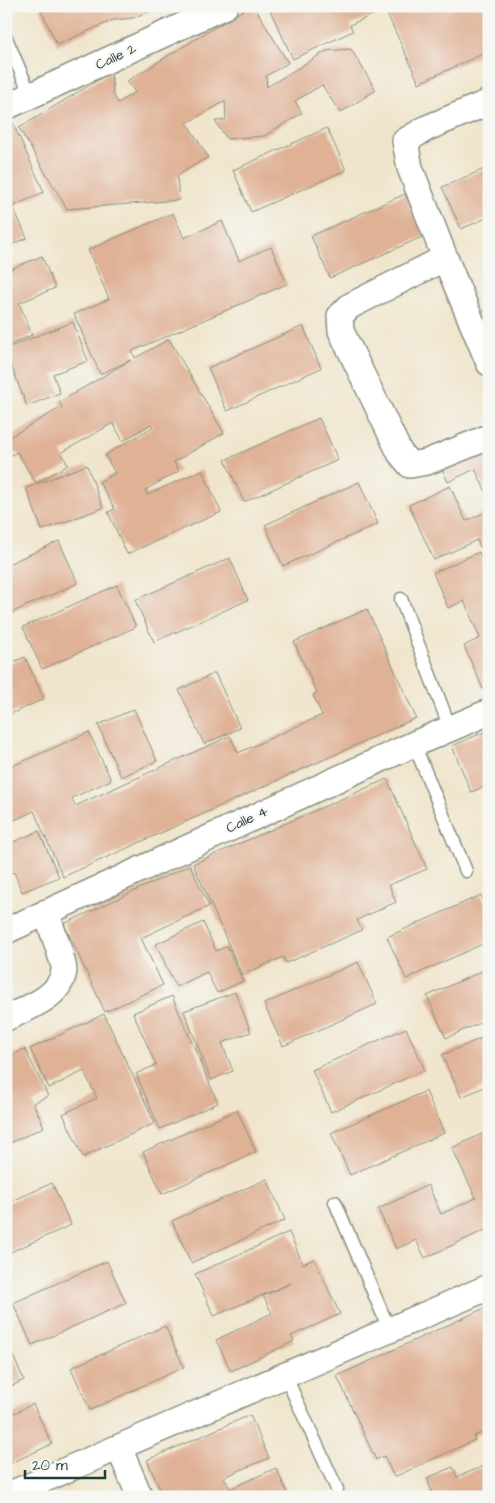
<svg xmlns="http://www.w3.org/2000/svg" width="495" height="1503" font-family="'Architects Daughter',sans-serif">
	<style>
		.building { fill: #dfb195 }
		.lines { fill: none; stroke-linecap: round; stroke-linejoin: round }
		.service-casing { stroke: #889180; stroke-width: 15 }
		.minor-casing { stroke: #889180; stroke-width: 28 }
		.service { stroke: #fff; stroke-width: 12 }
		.minor { stroke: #fff; stroke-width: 25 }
		.labels { text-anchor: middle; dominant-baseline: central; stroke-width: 4; stroke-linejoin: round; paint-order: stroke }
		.street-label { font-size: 14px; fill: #1f3d34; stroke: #f6f6f2 }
	</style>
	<rect width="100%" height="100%" fill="#f6f6f2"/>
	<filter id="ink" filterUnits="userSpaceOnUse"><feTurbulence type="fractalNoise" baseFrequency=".02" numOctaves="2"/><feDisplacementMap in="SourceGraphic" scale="10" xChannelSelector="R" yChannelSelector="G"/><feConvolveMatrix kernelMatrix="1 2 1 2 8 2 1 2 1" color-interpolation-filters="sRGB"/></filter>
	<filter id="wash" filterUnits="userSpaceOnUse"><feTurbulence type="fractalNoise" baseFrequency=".0096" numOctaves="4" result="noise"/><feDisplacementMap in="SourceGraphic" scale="20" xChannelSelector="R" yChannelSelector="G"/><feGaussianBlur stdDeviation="1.12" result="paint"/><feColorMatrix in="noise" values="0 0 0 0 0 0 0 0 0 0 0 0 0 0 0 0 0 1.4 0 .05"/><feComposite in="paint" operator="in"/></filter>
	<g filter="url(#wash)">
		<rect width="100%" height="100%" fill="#f0e5cc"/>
		<g id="blocks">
			<path class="building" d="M39,6H156L157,8L133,18L113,20L57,45Z
				M250,6H254L288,63L266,76L267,87L326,51L351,49L376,90L340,113L322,85L295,101L302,113L264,136L227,139L215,121L226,120L225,101L187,123L208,157L177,176L179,200L67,209L19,128L111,72L113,94L118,103L135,92L127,81Z
				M279,6H482L489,20V51L419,83L385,9L350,25L353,31L293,59L270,10Z
				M12,121L44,192L14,206L11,202L27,238L6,247V194L8,193L6,190V123Z
				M327,128L346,170L251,212L233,170Z
				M489,167V217L461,229L442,187Z
				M405,194L424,236L330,278L311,236Z
				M173,213L184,238L222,221L239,261L271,247L287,284L132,351L135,358L169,339L224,433L174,462L179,471L145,490L147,495L202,470L221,512L127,554L108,512L115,509L99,482L115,473L105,455L153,427L151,424L123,441L113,423L61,453L68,465L36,483L17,452L6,458V439L62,407L59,402L131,360L100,374L74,314L109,299L88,250Z
				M42,256L55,288L19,303L32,335L6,346V271Z
				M489,309V335L479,314Z
				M73,322L88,361L53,374L60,393L27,406L6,353V348Z
				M303,326L321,368L227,411L208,368Z
				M6,375L11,387L6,388Z
				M319,418L338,460L244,502L225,460Z
				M489,447V498L475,469L448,482L442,469Z
				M87,465L103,508L42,530L26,488Z
				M359,482L378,524L283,566L265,525Z
				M450,486L466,521L486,512L489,518V543L480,547L477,540L434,560L409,505Z
				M59,541L78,583L6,615V565Z
				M479,552L485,567L489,566V686L483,689L464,646L480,638L464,601L448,608L433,573Z
				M230,558L248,600L154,642L135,600Z
				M117,585L136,627L42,669L23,627Z
				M367,609L416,718L63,877L34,811L6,824V769L89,732L111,780L72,798L75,806L230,736L238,753L322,715L313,695L317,693L294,642Z
				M25,657L44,699L6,716V665Z
				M215,673L240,728L204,744L179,690Z
				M134,709L157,761L121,777L98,725Z
				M489,730V785L471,792L452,746Z
				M387,779L427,869L389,885L396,902L357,920L362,930L286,963L283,957L242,975L193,864Z
				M39,831L59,877L22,892L14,872L6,875V845Z
				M190,865L209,906L141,938L163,985L105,1012L64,924Z
				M481,895L489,912V941L406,979L387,937Z
				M203,922L216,951L227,946L243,981L217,993L207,972L176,987L156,944Z
				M358,962L377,1004L283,1046L264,1004Z
				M489,968V1019L446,1038L427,996Z
				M235,992L251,1032L222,1043L233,1071L211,1080L184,1011Z
				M172,996L218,1103L160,1129L136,1074L156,1065L133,1013Z
				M104,1014L155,1123L83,1157L63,1114L97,1098L84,1071L49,1088L30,1049Z
				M406,1028L425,1070L331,1112L312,1070Z
				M489,1035V1085L461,1097L442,1055Z
				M25,1049L48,1096L33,1103L44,1127L6,1145V1058Z
				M426,1091L444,1133L350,1175L331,1133Z
				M237,1110L256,1152L162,1194L143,1152Z
				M488,1131L489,1239L485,1230L425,1258L416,1240L396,1249L378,1209L428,1185L441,1214L476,1198L452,1148Z
				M267,1179L285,1220L191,1263L172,1221Z
				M52,1183L71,1225L6,1254V1204Z
				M289,1232L303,1264L314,1259L340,1314L291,1336L294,1341L231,1371L216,1340L272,1313L263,1296L291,1283L214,1316L195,1274Z
				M107,1261L126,1303L32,1345L13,1303Z
				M489,1306V1430L474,1436L475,1440L394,1477L384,1456L376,1460L337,1376Z
				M165,1326L184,1367L90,1410L71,1368Z
				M8,1345L24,1380L6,1389V1347Z
				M33,1404L52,1444L9,1464L6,1459V1417Z
				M250,1415L269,1458L224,1477L230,1489L276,1468L289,1497H163L147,1460Z
				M489,1464V1497H424L432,1493L427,1478L453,1467L457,1477Z"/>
		</g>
	</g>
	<g filter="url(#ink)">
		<use href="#blocks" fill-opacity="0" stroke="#889180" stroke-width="1"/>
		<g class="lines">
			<defs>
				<path id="service" d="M6,38L31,96
					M401,599L450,728
					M414,744L466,871
					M335,1202L389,1329
					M285,1375L337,1489"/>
				<path id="minor" d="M489,102L427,128L405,141L410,168L445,258L489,363
					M6,107L225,6
					M445,258L350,306L340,316L341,331L400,453L410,465L427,462L489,437
					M6,931L414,744L489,712
					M6,1018C27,1008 60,998 64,971C65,965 49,921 46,912
					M119,1448L140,1497
					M6,1496L489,1287"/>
			</defs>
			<use href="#service" class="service-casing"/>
			<use href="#minor" class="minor-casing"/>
			<use href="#service" class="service"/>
			<use href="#minor" class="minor"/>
		</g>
	</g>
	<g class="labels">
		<g class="street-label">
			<text transform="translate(116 57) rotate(-25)">Calle 2</text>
			<text transform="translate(247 820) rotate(-25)">Calle 4</text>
		</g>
	</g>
	<rect width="495" height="1503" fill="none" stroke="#f6f6f2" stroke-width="25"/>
	<path d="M25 1470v8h80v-8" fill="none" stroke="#1f3d34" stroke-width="2.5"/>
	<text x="32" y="1470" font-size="15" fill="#1f3d34" stroke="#f6f6f2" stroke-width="4" paint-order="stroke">20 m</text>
</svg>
